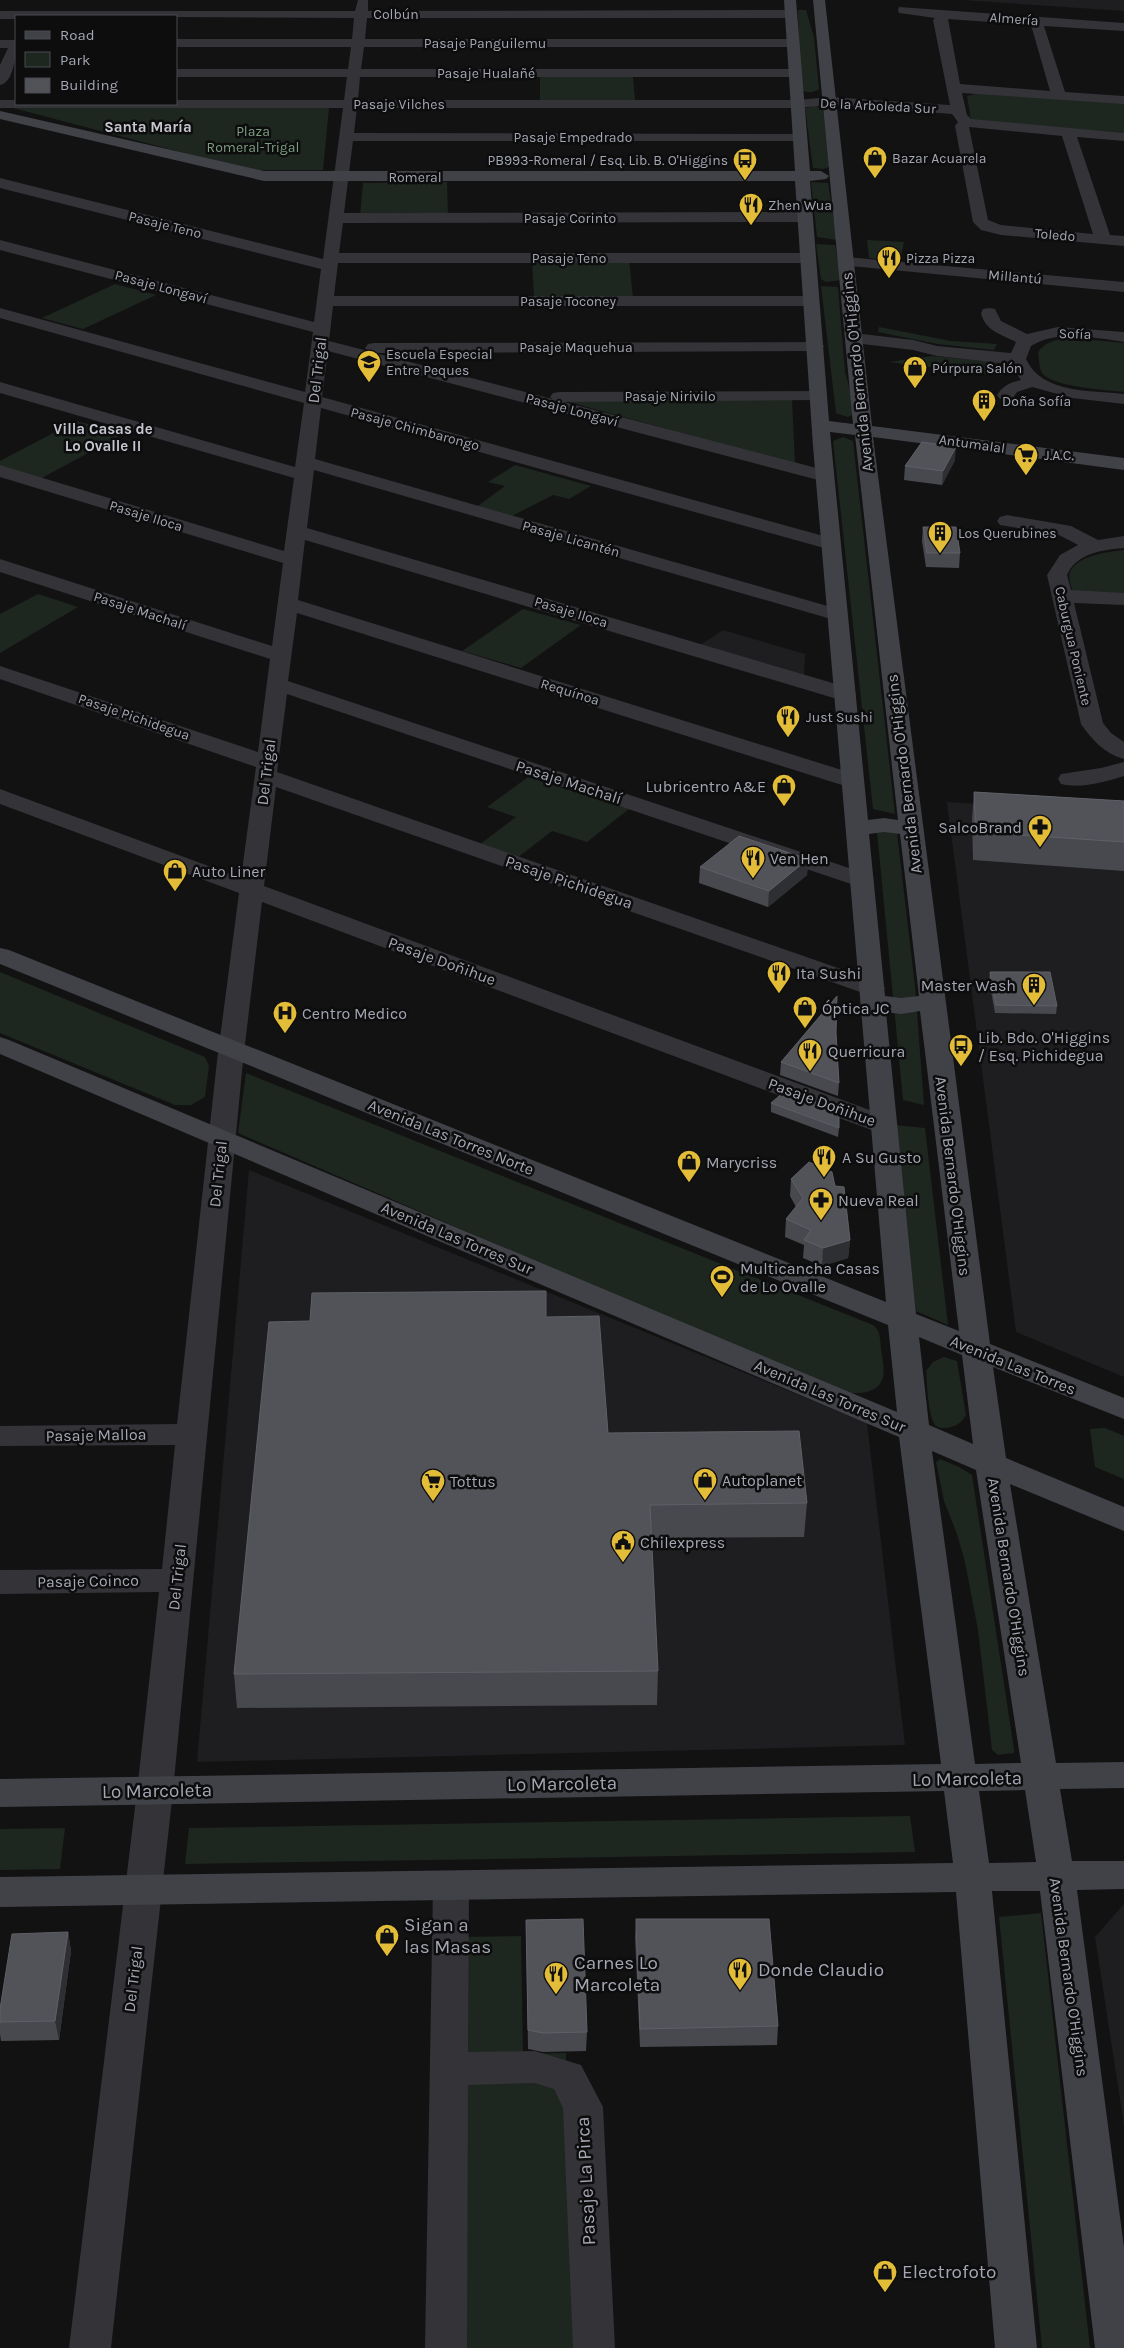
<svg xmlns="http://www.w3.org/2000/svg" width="1124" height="2348" font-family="Karla,sans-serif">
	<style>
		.built { fill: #1e1e20 }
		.green { fill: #1e2620 }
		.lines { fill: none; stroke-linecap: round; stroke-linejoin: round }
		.street { fill: #333338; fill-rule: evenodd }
		.secondary { fill: #414248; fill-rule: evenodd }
		.wall { fill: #48494e }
		.shaded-wall { fill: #2e2f32 }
		.building { fill: #525359; stroke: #5f6067 }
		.labels { text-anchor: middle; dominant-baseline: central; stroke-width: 5; stroke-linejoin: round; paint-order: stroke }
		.far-street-label { font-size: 14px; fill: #a4a7b3; stroke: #0d0d0e }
		.far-park-label { font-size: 14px; fill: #7c9d82; stroke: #0d0d0e }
		.far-poi-label { font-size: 14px; fill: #a4a7b3; stroke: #0d0d0e; text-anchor: start }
		.far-neighbourhood-label { font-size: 15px; font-weight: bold; fill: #c5c6cf; stroke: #0d0d0e }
		.street-label { font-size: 16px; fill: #a4a7b3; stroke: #0d0d0e }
		.poi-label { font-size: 16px; fill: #a4a7b3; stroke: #0d0d0e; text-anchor: start }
		.near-street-label { font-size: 19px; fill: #a4a7b3; stroke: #0d0d0e }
		.near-poi-label { font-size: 19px; fill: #a4a7b3; stroke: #0d0d0e; text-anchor: start }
	</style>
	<rect width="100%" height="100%" fill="#121213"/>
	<path class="built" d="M961,0H1124V11Z
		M723,630L805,654L804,676L700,645Z
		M947,802L1124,813V1377L1016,1332Z
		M249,1170L867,1423L905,1745L197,1762Z
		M1124,1904V2125L1095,1937Z"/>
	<path class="green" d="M798,10H806L814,37L819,89C814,93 807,93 801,90L800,87Z
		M540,77H633L635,100H540Z
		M980,93L1124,103V133L971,121L967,96Z
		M815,106L823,107L829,167L823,169L813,168L805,108Z
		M9,107L329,108L323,170H249Z
		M447,182L448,215L360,216L363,183Z
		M811,182L828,183L837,240L817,237Z
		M867,240L904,242L900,261L869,258Z
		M816,244L835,245L841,280L826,282L821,279Z
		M629,259L633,298H534L532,260Z
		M115,284L156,295L83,329L42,318Z
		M821,286L838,287L845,372L856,413L848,417L836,413Z
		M879,327L951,341L997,344L994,350L937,344L878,332Z
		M1073,338L1124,343V392C1108,390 1047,387 1041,371C1039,366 1039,358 1038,352C1048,339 1058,340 1073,338Z
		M932,356L998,362L1003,376L889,362Z
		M558,399H792L795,464Z
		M76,421L125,433L42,478L0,467V461Z
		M843,437L853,441L895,814L873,809L833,441Z
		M515,465L591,486L569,499L553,495L508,518L475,508L505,486L488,482Z
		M1124,550V596L1073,592C1071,586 1068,578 1070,572C1078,555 1108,552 1124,550Z
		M38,594L78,607L0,653V614Z
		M523,609L581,625L521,668L462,651Z
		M528,777L629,809L587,842L552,831L517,858L479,845L516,817L487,807Z
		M889,830L897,833L915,986L924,1105L903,1100L877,832Z
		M0,972L205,1057L209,1066L205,1097L191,1105H175L0,1033Z
		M246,1073L873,1325C881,1331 880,1340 881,1349C882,1357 885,1369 883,1377C878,1397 850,1394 836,1391L238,1133Z
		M894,1125L925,1128L948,1325L916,1311Z
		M944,1357L957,1361L966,1415C962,1422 958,1425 951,1427C946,1428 940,1429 936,1426C928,1419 927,1382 926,1371L933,1362Z
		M1105,1428L1124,1436V1479L1095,1467L1090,1429Z
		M940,1459L959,1467L972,1475L1014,1749V1753L998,1755L992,1750L978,1630L965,1562L957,1534L944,1501L936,1462Z
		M910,1816L915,1852L185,1864L189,1828Z
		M65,1828L60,1869L0,1870V1829Z
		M1041,1913L1090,2348H1042L999,1917Z
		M521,1936L523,2054L566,2053L574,2348H456L459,1937Z"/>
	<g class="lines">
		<path class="street" d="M358,0H368V11L791,10L798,14L791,18H367L365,39H793L800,43L793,47H364L361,69H795L802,73L795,77H360L358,100H797L830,97L950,105L933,20L935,18L899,13L898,10L899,7L1124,23V31L1044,26L1065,92L1124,96V104L962,93L967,115L971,119L1124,133V141L1077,137L1110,235L1124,236V246L1001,235L981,230L973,222L955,126L958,122L952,114L830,105L797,108H357L354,133L804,134L806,137L804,140L799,141H353L344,213L805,212L810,214L813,217L810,220L805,222L343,223L339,253H808L814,255L816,258L814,261L808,263H338L334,296H811L817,297L819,301L817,305L811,306H333L329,341L368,351L365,348L368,344L374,343L821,342L824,346L821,350L815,351L375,353L552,399L550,397L553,393L559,392L824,391L827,395L824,399L818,400L564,402L832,472L834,476L832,480L825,482L818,480L328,351L322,397L838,540L841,544L838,548L831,550L824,548L321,408L315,459L845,611L848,615L845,619L838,621L831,619L314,470L307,528L853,689L856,694L853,699L845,700L837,699L305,540L298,600L861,776L864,781L861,786L853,788L845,786L297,613L288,681L870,875L874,880L870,885L862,887L854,885L287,694L277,772L881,983L885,988L881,993L872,996L863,993L276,787L264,886L894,1119L897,1125L894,1131L884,1133L874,1131L262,902L243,1061L173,1791L111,2348H69L137,1791L159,1592L0,1594V1570L162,1569L175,1445L0,1446V1426L177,1424L217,1061L239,893L0,804V789L241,878L256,767L0,679V666L258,752L270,659L0,572V559L272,646L283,563L0,477V465L284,551L294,478L0,393V382L295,467L304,403L0,318V308L305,392L313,332L0,250V240L314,322L321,269L0,188V178L323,259L343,108H0V100H16V104H176V100H344L347,77H176V69H348L351,47H176V39H352L354,18L16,16V19H0V11H355ZM948,19L1031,25L1050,91L960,84ZM969,127L1062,136L1093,234L1001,225L988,220Z
			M0,40H16C16,52 15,82 0,85V65L8,48H0Z
			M846,257L1124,282V292L840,265L838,262L840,259Z
			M989,308L995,309L1001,321L1027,334L1058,327L1124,332V342C1095,338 1058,329 1031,346L1026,359C1042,394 1091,390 1124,394V404L1072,398L1032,387L1017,392L1012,399H1000L997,395C1004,385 1009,383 1021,380L1010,364L937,356L913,350L854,343L848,342L845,338L848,334L854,333L913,340L937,346L1011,353L1016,342C1001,334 985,331 981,313L983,309Z
			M1007,515L1071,526L1098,540L1124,536V548C1102,550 1077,553 1067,575L1071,590L1124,593V605L1074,603L1103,723L1111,733L1124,742V759C1105,754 1092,740 1081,724L1047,575L1060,555L1078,545L1059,535L1000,525L997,521L1000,517Z
			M1124,762V776C1105,782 1081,789 1061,784L1058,779L1061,774L1101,768Z
			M451,1872L464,1876L469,1886L468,2052L535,2051L581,2065L603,2107L615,2348H573L563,2108L554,2089L535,2083L468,2085L467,2348H425L433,1886L438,1876Z"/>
		<path class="secondary" d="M784,0H796L810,171H821L829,176L826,179L810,181L829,421L853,424L813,0H825L872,426L1124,458V470L873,437L990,1344L1124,1398V1419L993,1367L1006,1458L1124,1507V1531L1010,1484L1056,1763L1124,1762V1788L1060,1789L1072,1861H1124V1889L1077,1890L1124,2247V2348H1095L1040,1891H992L1037,2348H995L956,1892L0,1907V1877L953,1863L944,1791L0,1807V1779L941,1764L899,1437L0,1054V1037L9,1040L897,1412L888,1325L0,964V948L9,950L886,1302L813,446L795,181H264L0,119V111L264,171H795ZM830,432L855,435L898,820L884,818L868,820ZM884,832L900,834L919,996L901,998L885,996L869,834ZM920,1011L959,1331L916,1314L886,1012L901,1014ZM919,1337L962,1355L973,1444L929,1425ZM932,1451L976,1470L1021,1763L975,1764ZM1025,1790L1036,1862L989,1863L979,1791Z"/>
	</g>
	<path class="wall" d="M955,460L942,485L904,480L905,466Z
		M923,527L960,553L959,568L926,567L922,541Z
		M974,792L1124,801V871L973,860L972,820Z
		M808,859L807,875L768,907L699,883L700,867Z
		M990,972L1057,1006L1056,1014L995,1013L989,980Z
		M836,1033L839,1083L838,1096L780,1075L781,1062Z
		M771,1103L839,1128L838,1137L771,1112Z
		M791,1179L835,1186L850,1240L848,1258L822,1266L803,1258L804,1245L785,1237L786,1219L796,1207L790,1196Z
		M546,1317L608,1433L807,1503L804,1537L651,1538L658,1671L657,1705L237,1708L234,1674Z
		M636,1919L778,2026L777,2045L640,2047L635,1937Z
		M526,1920L587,2032L586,2051L543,2052L528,2049Z
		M68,1932L71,1951L59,2040L1,2041L0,2034V2009Z"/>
	<path class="shaded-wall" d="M956,447L955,460L942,485L943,471Z
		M808,859L807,875L768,907L769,891Z
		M850,1240L848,1258L822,1266L823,1248Z
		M68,1932L71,1951L59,2040L55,2021Z"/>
	<path class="building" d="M922,442L956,447L943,471L905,466Z
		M923,527H956L960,553H927Z
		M974,792L1124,801V842L976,832Z
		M739,836L808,859L769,891L700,867Z
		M990,972H1050L1057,1006L996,1005Z
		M837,996L836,1033L839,1083L781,1062Z
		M785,1091L839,1111V1128L771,1103Z
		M809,1162L832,1172L835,1186L844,1187L850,1240L823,1248L804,1240L811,1230L786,1219L803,1198L791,1179Z
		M546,1291V1317L599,1316L608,1433L799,1431L807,1503L650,1505L658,1671L234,1674L269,1322L310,1321L312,1293Z
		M583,1919L587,2032L543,2033L528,2030L526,1920Z
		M636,1919H769L778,2026L640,2029Z
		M68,1932L55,2021L0,2022V2009L12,1934Z"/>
	<defs>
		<symbol id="shop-pin" viewBox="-11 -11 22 30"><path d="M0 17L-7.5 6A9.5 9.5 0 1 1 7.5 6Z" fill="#e4bd38" stroke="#0d0d0e"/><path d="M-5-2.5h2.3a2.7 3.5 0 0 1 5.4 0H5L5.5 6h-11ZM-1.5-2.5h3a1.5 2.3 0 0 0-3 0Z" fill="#111"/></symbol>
		<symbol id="bus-pin" viewBox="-11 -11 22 30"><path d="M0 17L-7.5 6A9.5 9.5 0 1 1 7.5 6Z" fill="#e4bd38" stroke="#0d0d0e"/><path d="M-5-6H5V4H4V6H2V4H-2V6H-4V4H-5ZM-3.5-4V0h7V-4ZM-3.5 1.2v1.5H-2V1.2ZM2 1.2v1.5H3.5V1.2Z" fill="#111"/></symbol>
		<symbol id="restaurant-pin" viewBox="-11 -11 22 30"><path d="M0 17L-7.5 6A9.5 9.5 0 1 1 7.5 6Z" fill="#e4bd38" stroke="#0d0d0e"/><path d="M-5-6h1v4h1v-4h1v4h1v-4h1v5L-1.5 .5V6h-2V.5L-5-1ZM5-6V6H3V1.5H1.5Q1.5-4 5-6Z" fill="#111"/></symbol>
		<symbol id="school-pin" viewBox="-11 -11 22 30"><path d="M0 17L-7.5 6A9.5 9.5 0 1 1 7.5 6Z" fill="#e4bd38" stroke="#0d0d0e"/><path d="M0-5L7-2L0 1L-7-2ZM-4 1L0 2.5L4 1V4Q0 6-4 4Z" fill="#111"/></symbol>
		<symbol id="building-pin" viewBox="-11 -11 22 30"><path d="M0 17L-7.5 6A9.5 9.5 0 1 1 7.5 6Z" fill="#e4bd38" stroke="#0d0d0e"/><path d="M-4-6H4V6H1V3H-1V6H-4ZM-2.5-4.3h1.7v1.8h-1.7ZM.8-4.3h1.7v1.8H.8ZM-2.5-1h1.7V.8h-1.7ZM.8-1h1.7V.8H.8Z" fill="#111"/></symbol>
		<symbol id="supermarket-pin" viewBox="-11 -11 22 30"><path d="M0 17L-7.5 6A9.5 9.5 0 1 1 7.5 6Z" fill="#e4bd38" stroke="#0d0d0e"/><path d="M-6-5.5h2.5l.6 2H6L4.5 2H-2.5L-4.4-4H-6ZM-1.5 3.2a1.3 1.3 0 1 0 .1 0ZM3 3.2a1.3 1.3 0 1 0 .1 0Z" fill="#111"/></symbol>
		<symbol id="pharmacy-pin" viewBox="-11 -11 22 30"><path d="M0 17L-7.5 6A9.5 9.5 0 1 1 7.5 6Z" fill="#e4bd38" stroke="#0d0d0e"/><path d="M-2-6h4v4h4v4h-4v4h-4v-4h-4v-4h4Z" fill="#111"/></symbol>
		<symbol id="hospital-pin" viewBox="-11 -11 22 30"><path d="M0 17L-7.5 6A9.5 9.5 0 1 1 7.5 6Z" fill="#e4bd38" stroke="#0d0d0e"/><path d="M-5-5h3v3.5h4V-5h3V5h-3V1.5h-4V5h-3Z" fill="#111"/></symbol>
		<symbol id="stadium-pin" viewBox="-11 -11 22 30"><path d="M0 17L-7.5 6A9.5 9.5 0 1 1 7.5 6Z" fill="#e4bd38" stroke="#0d0d0e"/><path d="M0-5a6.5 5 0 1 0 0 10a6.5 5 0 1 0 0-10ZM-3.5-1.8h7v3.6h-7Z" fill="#111"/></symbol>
		<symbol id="civic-pin" viewBox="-11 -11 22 30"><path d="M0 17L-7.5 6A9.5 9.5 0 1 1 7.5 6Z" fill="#e4bd38" stroke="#0d0d0e"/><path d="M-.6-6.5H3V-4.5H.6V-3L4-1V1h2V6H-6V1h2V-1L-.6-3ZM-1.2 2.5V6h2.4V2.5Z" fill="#111"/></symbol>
	</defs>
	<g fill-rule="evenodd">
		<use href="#shop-pin" x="861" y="144" width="28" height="38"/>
		<use href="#bus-pin" x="731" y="146" width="28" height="38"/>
		<use href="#restaurant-pin" x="737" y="191" width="28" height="38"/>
		<use href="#restaurant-pin" x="875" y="244" width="28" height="38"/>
		<use href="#school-pin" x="355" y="348" width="28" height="38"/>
		<use href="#shop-pin" x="901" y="354" width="28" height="38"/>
		<use href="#building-pin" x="970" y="387" width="28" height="38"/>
		<use href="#supermarket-pin" x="1012" y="441" width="28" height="38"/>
		<use href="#building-pin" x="926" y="519" width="28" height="38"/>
		<use href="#restaurant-pin" x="774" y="703" width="28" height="38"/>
		<use href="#shop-pin" x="770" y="772" width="28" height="38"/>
		<use href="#pharmacy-pin" x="1026" y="813" width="28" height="38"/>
		<use href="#restaurant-pin" x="739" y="844" width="28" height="38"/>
		<use href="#shop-pin" x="161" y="857" width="28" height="38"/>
		<use href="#restaurant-pin" x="765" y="959" width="28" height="38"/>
		<use href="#building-pin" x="1020" y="971" width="28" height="38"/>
		<use href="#shop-pin" x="791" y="994" width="28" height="38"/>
		<use href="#hospital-pin" x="271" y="999" width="28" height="38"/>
		<use href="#bus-pin" x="947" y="1032" width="28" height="38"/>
		<use href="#restaurant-pin" x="796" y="1037" width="28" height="38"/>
		<use href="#restaurant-pin" x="810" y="1143" width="28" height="38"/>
		<use href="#shop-pin" x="675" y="1148" width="28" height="38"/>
		<use href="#pharmacy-pin" x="807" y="1186" width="28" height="38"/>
		<use href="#stadium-pin" x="708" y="1263" width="28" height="38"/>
		<use href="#shop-pin" x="691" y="1466" width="28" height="38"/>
		<use href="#supermarket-pin" x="419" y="1467" width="28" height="38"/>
		<use href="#civic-pin" x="609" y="1528" width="28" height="38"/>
		<use href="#shop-pin" x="373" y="1922" width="28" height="38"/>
		<use href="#restaurant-pin" x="726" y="1956" width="28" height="38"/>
		<use href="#restaurant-pin" x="542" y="1960" width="28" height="38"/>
		<use href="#shop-pin" x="871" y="2258" width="28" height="38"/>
	</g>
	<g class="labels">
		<g class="far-street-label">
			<text x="396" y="14">Colbún</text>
			<text transform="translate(1014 19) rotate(4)">Almería</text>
			<text x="485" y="43">Pasaje Panguilemu</text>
			<text x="486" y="73">Pasaje Hualañé</text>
			<text x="399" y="104">Pasaje Vilches</text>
			<text transform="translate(878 106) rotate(3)">De la Arboleda Sur</text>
			<text x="573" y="137">Pasaje Empedrado</text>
			<text x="415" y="177">Romeral</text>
			<text x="570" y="218">Pasaje Corinto</text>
			<text transform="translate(165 225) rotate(14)">Pasaje Teno</text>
			<text transform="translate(1055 235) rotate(5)">Toledo</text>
			<text x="569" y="258">Pasaje Teno</text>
			<text transform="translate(1015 277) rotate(5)">Millantú</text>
			<text transform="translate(161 287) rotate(15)">Pasaje Longaví</text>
			<text x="568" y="301">Pasaje Toconey</text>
			<text transform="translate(1075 334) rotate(2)">Sofía</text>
			<text x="576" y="347">Pasaje Maquehua</text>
			<text x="670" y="396">Pasaje Nirivilo</text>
			<text transform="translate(572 410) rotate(15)">Pasaje Longaví</text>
			<text transform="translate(415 429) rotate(15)">Pasaje Chimbarongo</text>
			<text transform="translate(972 444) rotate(8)">Antumalal</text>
			<text transform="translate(146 516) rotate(17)">Pasaje Iloca</text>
			<text transform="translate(571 539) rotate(16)">Pasaje Licantén</text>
			<text transform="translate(140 611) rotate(18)">Pasaje Machalí</text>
			<text transform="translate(571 612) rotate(17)">Pasaje Iloca</text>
			<text transform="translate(1073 646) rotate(77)">Caburgua Poniente</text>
			<text transform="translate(570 692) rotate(17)">Requínoa</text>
			<text transform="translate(134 717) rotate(19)">Pasaje Pichidegua</text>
		</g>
		<g class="far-park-label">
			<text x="253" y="131">Plaza<tspan x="253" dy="16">Romeral-Trigal</tspan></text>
		</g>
		<g class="far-poi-label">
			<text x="892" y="158">Bazar Acuarela</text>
			<text x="728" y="160" text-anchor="end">PB993-Romeral / Esq. Lib. B. O'Higgins</text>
			<text x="768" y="205">Zhen Wua</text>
			<text x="906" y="258">Pizza Pizza</text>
			<text x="386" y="354">Escuela Especial<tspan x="386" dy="16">Entre Peques</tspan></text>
			<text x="932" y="368">Púrpura Salón</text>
			<text x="1002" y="401">Doña Sofía</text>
			<text x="1044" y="455">J.A.C.</text>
			<text x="958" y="533">Los Querubines</text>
			<text x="806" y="717">Just Sushi</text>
		</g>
		<g class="far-neighbourhood-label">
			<text x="148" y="127">Santa María</text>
			<text x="103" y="429">Villa Casas de<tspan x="103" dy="17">Lo Ovalle II</tspan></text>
		</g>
		<g class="street-label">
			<text transform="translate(317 370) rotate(-83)">Del Trigal</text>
			<text transform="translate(857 372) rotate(-96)">Avenida Bernardo O'Higgins</text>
			<text transform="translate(266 772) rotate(-83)">Del Trigal</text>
			<text transform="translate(904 774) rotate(-97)">Avenida Bernardo O'Higgins</text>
			<text transform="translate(569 782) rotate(18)">Pasaje Machalí</text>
			<text transform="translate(569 882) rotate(19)">Pasaje Pichidegua</text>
			<text transform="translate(442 961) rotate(20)">Pasaje Doñihue</text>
			<text transform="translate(822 1102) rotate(20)">Pasaje Doñihue</text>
			<text transform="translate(451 1137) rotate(22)">Avenida Las Torres Norte</text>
			<text transform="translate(218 1174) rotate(-84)">Del Trigal</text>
			<text transform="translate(953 1176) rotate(83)">Avenida Bernardo O'Higgins</text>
			<text transform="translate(457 1238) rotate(23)">Avenida Las Torres Sur</text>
			<text transform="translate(1013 1365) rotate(22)">Avenida Las Torres</text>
			<text transform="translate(830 1396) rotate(23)">Avenida Las Torres Sur</text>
			<text transform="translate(96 1435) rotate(-1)">Pasaje Malloa</text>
			<text transform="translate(177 1577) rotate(-84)">Del Trigal</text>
			<text transform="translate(1009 1577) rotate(81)">Avenida Bernardo O'Higgins</text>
			<text transform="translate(88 1581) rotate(-1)">Pasaje Coinco</text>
			<text transform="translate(1069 1977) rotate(82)">Avenida Bernardo O'Higgins</text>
			<text transform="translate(133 1979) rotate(-83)">Del Trigal</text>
		</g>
		<g class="poi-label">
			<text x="766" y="786" text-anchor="end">Lubricentro A&amp;E</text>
			<text x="1022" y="827" text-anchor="end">SalcoBrand</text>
			<text x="770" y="858">Ven Hen</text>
			<text x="192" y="871">Auto Liner</text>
			<text x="796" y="973">Ita Sushi</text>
			<text x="1016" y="985" text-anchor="end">Master Wash</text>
			<text x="822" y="1008">Óptica JC</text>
			<text x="302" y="1013">Centro Medico</text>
			<text x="978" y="1037">Lib. Bdo. O'Higgins<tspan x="978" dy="18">/ Esq. Pichidegua</tspan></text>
			<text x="828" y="1051">Querricura</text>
			<text x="842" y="1157">A Su Gusto</text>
			<text x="706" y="1162">Marycriss</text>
			<text x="838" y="1200">Nueva Real</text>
			<text x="740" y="1268">Multicancha Casas<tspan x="740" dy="18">de Lo Ovalle</tspan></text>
			<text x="722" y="1480">Autoplanet</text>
			<text x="450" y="1481">Tottus</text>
			<text x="640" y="1542">Chilexpress</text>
		</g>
		<g class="near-street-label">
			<text transform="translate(967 1779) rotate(-1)">Lo Marcoleta</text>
			<text transform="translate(562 1784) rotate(-1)">Lo Marcoleta</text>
			<text transform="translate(157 1791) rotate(-1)">Lo Marcoleta</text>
			<text transform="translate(586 2181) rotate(-93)">Pasaje La Pirca</text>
		</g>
		<g class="near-poi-label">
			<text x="404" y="1925">Sigan a<tspan x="404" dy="22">las Masas</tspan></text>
			<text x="574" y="1963">Carnes Lo<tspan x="574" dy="22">Marcoleta</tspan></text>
			<text x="758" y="1970">Donde Claudio</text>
			<text x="902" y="2272">Electrofoto</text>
		</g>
	</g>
	<rect x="15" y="15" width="162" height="90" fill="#0d0d0e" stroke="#494b50"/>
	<rect x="25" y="31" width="25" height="8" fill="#414248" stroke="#494b50"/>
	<text x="60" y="40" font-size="15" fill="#a4a7b3">Road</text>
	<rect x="25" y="52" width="25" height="15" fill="#1e2620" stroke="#494b50"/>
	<text x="60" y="65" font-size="15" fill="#a4a7b3">Park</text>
	<rect x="25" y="78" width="25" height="15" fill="#525359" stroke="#494b50"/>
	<text x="60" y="90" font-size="15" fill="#a4a7b3">Building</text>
</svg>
